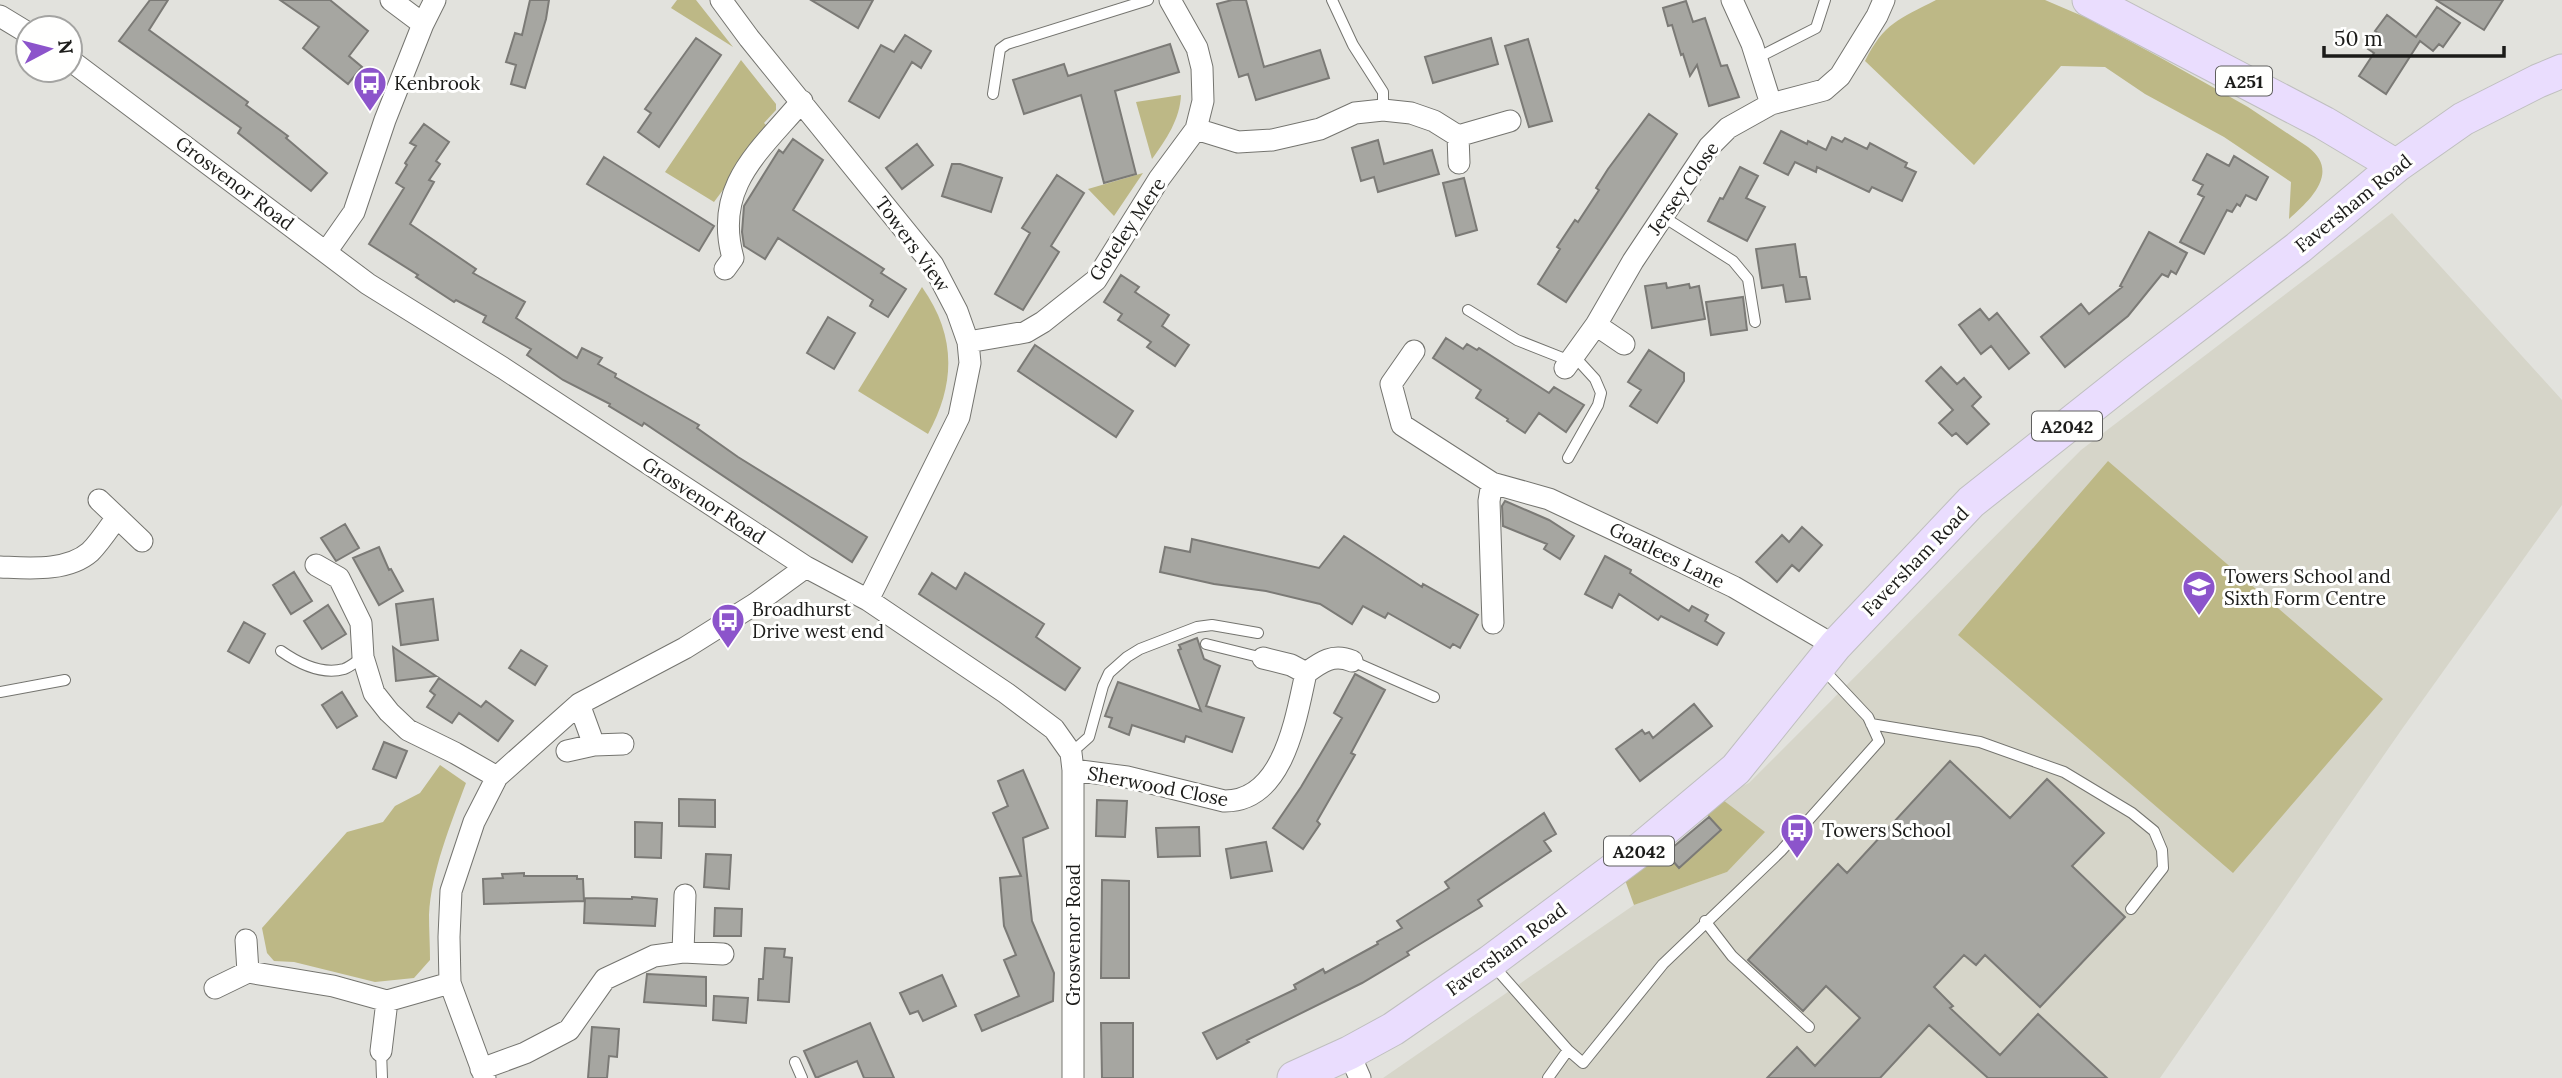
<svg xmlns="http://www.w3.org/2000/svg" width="2562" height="1078" font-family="Lora,serif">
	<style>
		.built { fill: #d6d5c9 }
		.green { fill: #bdb886; fill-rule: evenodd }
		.building { fill: #a6a6a1; stroke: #7b7a76; stroke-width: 2 }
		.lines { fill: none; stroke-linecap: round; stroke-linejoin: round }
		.service-casing { stroke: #74746f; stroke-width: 12 }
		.minor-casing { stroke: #74746f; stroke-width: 23 }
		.primary-casing { stroke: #bfbfbf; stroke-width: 35 }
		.service { stroke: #fff; stroke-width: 10 }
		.minor { stroke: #fff; stroke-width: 21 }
		.primary { stroke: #eaddfe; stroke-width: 33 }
		.labels { text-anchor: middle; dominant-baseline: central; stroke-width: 6; stroke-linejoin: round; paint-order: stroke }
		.shield { fill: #fffffe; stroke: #5f5f5e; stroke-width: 2 }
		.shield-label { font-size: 18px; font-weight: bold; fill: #1b1b19 }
		.poi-label { font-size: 19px; fill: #1b1b19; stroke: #fffffe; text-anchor: start }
		.street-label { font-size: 19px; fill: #1b1b19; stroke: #fffffe }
	</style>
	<rect width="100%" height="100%" fill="#e2e2dd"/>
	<path class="built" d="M2392,213L2562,400V505L2402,729L2160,1078H1383L1634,905L1727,872L1719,797L1749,783L2081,450Z"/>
	<path class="green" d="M677,0H696L733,47L671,8Z
		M1936,0H2045L2087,18L2161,58L2248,107L2308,147C2341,172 2310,200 2289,219L2291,182L2224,137L2145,94L2105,67L2061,66L1974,165L1865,61C1884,23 1899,19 1936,0Z
		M741,60L776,104V110L764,123L769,128L714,202L665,172Z
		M1181,95C1180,119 1166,140 1152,159L1136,102Z
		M1143,173L1114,216L1088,189Z
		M922,287C956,335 956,383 928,434L858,391Z
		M2108,461L2383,699L2233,873L1958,635Z
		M440,765L466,783C451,823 431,872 429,915C429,930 430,945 430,960L414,978L375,982L294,962L274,961L267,953L262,928L347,832L383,822L395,806L420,793Z
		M1719,797L1765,832L1727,872L1634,905L1625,880ZM1706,814L1721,830L1679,867L1665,851Z"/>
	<path class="building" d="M150,0H168L149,30L248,102L246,105L288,136L286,138L327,173L311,191L238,133L241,128L119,41Z
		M280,0H330L368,31L349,56L362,67L348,84L303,48L319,27Z
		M530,0H549L546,19L525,88L511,84L516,65L506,62L515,33L522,35Z
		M811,0H873L858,28Z
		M1232,0H1246L1264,67L1320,50L1329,78L1256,100L1248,74L1239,77L1217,4Z
		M2436,0H2503L2484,30Z
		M1686,1L1693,22L1705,18L1721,66L1727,65L1739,97L1709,106L1697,65L1690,76L1683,54L1681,55L1672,25L1668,26L1663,8Z
		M2437,7L2460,23L2443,47L2439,44L2433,51L2420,41L2386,94L2359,76L2374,53L2368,49L2378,33L2375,31L2387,15L2416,37Z
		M905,35L931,51L921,68L912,62L879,118L849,101L881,45L894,52Z
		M696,38L721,55L659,147L638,132L651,113L645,109Z
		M1491,38L1498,64L1433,83L1425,57Z
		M1528,39L1552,121L1529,127L1505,46Z
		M1170,44L1179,72L1115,91L1136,174L1104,183L1081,95L1024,114L1013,80L1064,64L1068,76Z
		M1649,114L1677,134L1566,302L1538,284L1560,249L1557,247L1575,220L1578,222L1599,190L1596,188L1608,169Z
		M424,124L449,142L436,161L440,164L429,180L434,182L410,224L476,269L473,273L525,302L516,318L577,358L582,348L602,358L598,364L616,374L615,377L699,425L697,428L738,457L867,537L852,562L662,435L644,423L642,426L609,406L610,404L563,380L527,355L531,349L483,322L486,316L456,300L454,302L416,277L418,275L369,244L404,188L396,183L407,165L405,163L416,146L410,143Z
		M1781,131L1807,144L1808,141L1826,150L1832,137L1842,142L1845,138L1867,149L1870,143L1907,163L1905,167L1916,172L1902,201L1872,187L1869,192L1817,167L1816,172L1795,162L1788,175L1764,163Z
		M793,139L823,160L793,210L884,269L881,273L906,289L888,317L870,306L873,300L778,238L765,259L744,246L742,232L744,206L779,150L783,153Z
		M1378,140L1384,164L1432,150L1439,174L1378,192L1374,177L1361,181L1352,148Z
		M917,144L933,165L902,189L886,168Z
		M2207,154L2229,166L2234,156L2268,177L2256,200L2246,195L2240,206L2237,204L2232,212L2227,210L2204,254L2180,242L2204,197L2198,194L2203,185L2193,180Z
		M604,157L714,226L699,251L587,184Z
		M952,164H960L1002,178L991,212L942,196Z
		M1740,167L1758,176L1746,198L1765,207L1747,241L1708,221L1720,198L1723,199Z
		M1057,175L1084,193L1051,246L1059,252L1023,310L995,294L1030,233L1022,228Z
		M1464,178L1477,230L1456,236L1443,183Z
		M2149,232L2187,253L2176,274L2171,271L2168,277L2162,274L2128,316L2065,367L2041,337L2081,304L2089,314L2122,287L2120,286Z
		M1795,244L1800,277H1806L1810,299L1786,302L1783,285L1762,288L1756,249Z
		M1121,275L1139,287L1135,292L1169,315L1162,326L1189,345L1175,366L1147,347L1151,342L1118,320L1122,314L1104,302Z
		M1666,283L1667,288L1689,284L1690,288L1699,286L1705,319L1652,328L1645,286Z
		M1743,297L1747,330L1711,335L1706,302Z
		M1980,309L1989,320L1997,313L2029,353L2009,369L1991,346L1981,354L1959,325Z
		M828,317L855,333L834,369L807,353Z
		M1446,338L1463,349L1467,344L1477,350L1479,348L1549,393L1554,387L1584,405L1566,432L1539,413L1525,433L1507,421L1508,419L1476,398L1481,390L1433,358Z
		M1035,345L1133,411L1116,437L1018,371Z
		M1649,350L1684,373V381L1657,423L1630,406L1641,390L1628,382Z
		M1941,367L1957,384L1964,378L1981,397L1972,406L1989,424L1967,444L1956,433L1952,436L1939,423L1953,410L1926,381Z
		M1505,501L1549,520L1574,536L1560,559L1544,549L1547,544L1503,526L1502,506Z
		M345,524L359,548L336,561L321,538Z
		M1802,527L1822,545L1799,571L1792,565L1777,582L1756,562L1782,535L1789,542Z
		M1344,536L1422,587L1423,584L1478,615L1460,648L1453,644L1450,648L1388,613L1385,618L1363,606L1352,624L1320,604L1266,591L1214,584L1160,572L1165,547L1190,552L1192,539L1319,568Z
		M379,547L389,570L391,569L403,591L379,605L353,558Z
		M1605,556L1631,570L1630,573L1689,611L1692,606L1708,615L1705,621L1724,633L1717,645L1661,616L1658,620L1619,594L1612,608L1585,594Z
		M294,572L312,601L291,614L273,585Z
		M932,573L956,589L965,573L1044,624L1036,637L1080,668L1065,690L919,594Z
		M433,599L438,640L401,645L396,604Z
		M328,605L346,634L322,649L304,621Z
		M244,622L265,634L249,663L228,651Z
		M1197,638L1204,659L1220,666L1206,706L1244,718L1232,752L1186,736L1184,742L1132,725L1129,735L1109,727L1112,718L1105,716L1118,682L1201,711L1178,650L1181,649L1179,645Z
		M393,647L436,676L396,681Z
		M521,650L547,666L535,685L509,668Z
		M1355,674L1385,690L1351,753L1355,755L1317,821L1320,824L1303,849L1273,828L1301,787L1342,718L1334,713Z
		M439,678L481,707L486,701L513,721L498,741L459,713L452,723L427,707L435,695L430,691Z
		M342,692L357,716L337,728L322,705Z
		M1694,704L1712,726L1640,781L1616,749L1642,730L1645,734L1649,732L1653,738Z
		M384,742L407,751L396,778L373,769Z
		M1950,761L2010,818L2047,779L2104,833L2072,866L2125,917L2040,1007L1985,955L1976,965L1964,955L1934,987L1953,1006L1950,1008L2000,1055L2038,1014L2107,1078H1988L1929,1025L1880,1078H1767L1797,1047L1815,1066L1860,1018L1826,986L1803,1011L1748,960L1838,864L1847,873Z
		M1023,770L1048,828L1023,838L1032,921L1054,973L1053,1001L982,1031L975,1015L1019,996L1004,960L1016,955L1004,926L1000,878L1021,876L993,813L1008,806L998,781Z
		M679,799L715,800V827L679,826Z
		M1097,800L1127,801L1125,837L1096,836Z
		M1544,813L1556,834L1544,841L1551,851L1478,900L1482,906L1407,952L1409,955L1362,983L1247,1040L1249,1042L1217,1059L1203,1033L1296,989L1294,985L1323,969L1325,973L1378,944L1377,942L1402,928L1397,921L1449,888L1445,882Z
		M1709,817L1721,830L1679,868L1666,853Z
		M635,822L662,823L661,858L635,857Z
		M1199,827L1200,856L1158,857L1156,828Z
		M1266,842L1272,871L1231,878L1226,849Z
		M706,854L731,855L729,889L704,887Z
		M524,873V876H577V879H583L584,901L484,904L483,879L503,878L502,874Z
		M1102,880L1129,881V978H1101Z
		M632,897L657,899L655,926L584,923L585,898L632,899Z
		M715,908L742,909L741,936H714Z
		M765,948L785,949L784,957L792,958L789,1002L758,1000L759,979H763Z
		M647,974L706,977V1006L644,1002Z
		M942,975L956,1006L923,1021L918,1011L910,1014L900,993Z
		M714,996L748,998L746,1023L713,1020Z
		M870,1023L894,1078H864L857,1061L816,1078L804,1051Z
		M1101,1023H1133V1078H1102Z
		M592,1027L619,1029L617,1057L609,1056L607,1078H588Z"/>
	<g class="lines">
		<defs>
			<path id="service" d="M1332,0L1353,45L1383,92V110
				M1757,58L1816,28L1825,0
				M993,94L1000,49L1007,44L1148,0
				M1662,216L1733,261L1748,279L1755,322
				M1468,310L1517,340L1570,361
				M1568,458L1598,405L1601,393L1595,379L1574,356
				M1206,644L1263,658
				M281,651C298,663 322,675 344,669C350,667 357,661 363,657
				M1352,661L1434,697
				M0,692L65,680
				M1871,724L1980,742L2064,772L2132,813L2154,831L2162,850L2163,868L2131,909
				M1071,753L1089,737L1103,686L1109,673L1127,657L1140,649L1197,627L1212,625L1258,633
				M1705,921L1732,956L1809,1027
				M1492,964L1568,1050L1583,1063L1663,964L1781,851L1879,741L1868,717L1822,668
				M381,1051L382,1078
				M795,1062L802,1078
				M1548,1078L1568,1050"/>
			<path id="minor" d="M391,0L423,24
				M721,0L749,38L933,265L957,311L968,342L970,363L959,417L868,600
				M1732,0L1752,44L1771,104
				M0,16L28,33
				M70,60L368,284L503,368L806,567L868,600L1006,693L1054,729L1071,753L1073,770V1078
				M1196,129L1238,142L1272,140L1320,129L1355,113L1383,110L1411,113L1434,121L1458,136L1510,121
				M1458,136L1459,163
				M326,252L354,212L385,120L423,24L435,0
				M725,269L733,258C713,186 760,151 802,101
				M1596,325L1624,344
				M968,342L1026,332L1043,322L1096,280L1159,179L1196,129L1203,101L1202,68L1197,48L1170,0
				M1414,351L1391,384L1402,425L1492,483L1549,499L1651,547L1734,587L1835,646
				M1565,368L1596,325L1633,261L1709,147L1728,128L1771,104L1824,90L1840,76L1877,16L1884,0
				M1492,483L1489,501L1493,623
				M99,500L142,541
				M316,565L339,578L361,623L363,657L374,693L389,712L408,730L455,753L497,777
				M0,567C28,568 67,572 90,552C100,542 109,528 117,517
				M1263,658L1291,665L1306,673
				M1306,673C1321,662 1333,653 1352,661
				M579,704L594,745L623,744
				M567,751L594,745
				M1073,770L1127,777L1224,801C1284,802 1296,717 1306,673
				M246,940L248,972
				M683,952L685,895
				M215,988L248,972L333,986L387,1001L450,983
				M381,1051L387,1001
				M1349,1053L1360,1078
				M481,1069L525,1053L569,1030L605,979L654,956L683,952L723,954
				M485,1078L450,983L449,937L451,891L474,822L497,777L579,704L685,648L755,604L806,567"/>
			<path id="primary" d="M2089,0L2324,123L2396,166
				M1294,1078L1349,1053L1393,1029L1490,962L1636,853L1736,769L1835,646L1971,502L2134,373L2298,248L2396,166L2463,119L2538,81L2562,71"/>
		</defs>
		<use href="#service" class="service-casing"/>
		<use href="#minor" class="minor-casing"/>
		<use href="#primary" class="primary-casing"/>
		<use href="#service" class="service"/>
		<use href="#minor" class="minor"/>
		<use href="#primary" class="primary"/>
	</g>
	<defs>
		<symbol id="bus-pin" viewBox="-11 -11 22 30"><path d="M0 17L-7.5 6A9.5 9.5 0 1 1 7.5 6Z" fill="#8c54cb" stroke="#fffffe"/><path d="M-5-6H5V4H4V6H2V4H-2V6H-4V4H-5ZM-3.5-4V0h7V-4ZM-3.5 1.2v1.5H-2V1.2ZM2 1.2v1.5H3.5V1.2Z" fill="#fff"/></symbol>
		<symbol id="school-pin" viewBox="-11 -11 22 30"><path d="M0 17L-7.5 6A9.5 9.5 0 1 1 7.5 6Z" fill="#8c54cb" stroke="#fffffe"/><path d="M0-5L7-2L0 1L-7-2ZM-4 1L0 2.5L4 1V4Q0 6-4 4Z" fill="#fff"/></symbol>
	</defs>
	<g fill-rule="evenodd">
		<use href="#bus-pin" x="351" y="64" width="38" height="52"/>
		<use href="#school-pin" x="2180" y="568" width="38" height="52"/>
		<use href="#bus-pin" x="709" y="601" width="38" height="52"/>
		<use href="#bus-pin" x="1778" y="811" width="38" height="52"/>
	</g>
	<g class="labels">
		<g class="shield">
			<rect x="2216" y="66.5" width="56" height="29" rx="5"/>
			<rect x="2032" y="411.5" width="70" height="29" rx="5"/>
			<rect x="1604" y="836.5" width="70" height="29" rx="5"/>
		</g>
		<g class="shield-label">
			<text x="2244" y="81">A251</text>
			<text x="2067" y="426">A2042</text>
			<text x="1639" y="851">A2042</text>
		</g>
		<g class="poi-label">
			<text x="394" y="83">Kenbrook</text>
			<text x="2224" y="576">Towers School and<tspan x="2224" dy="22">Sixth Form Centre</tspan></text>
			<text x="752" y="609">Broadhurst<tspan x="752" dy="22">Drive west end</tspan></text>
			<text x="1822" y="830">Towers School</text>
		</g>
		<g class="street-label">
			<text transform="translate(235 183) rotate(37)">Grosvenor Road</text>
			<text transform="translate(1683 188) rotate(-55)">Jersey Close</text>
			<text transform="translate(2353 203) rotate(-39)">Faversham Road</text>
			<text transform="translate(1127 229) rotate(-56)">Goteley Mere</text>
			<text transform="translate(913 244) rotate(54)">Towers View</text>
			<text transform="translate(704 500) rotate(33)">Grosvenor Road</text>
			<text transform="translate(1667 555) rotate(26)">Goatlees Lane</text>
			<text transform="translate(1915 561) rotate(-46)">Faversham Road</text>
			<text transform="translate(1158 786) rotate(11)">Sherwood Close</text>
			<text transform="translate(1073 935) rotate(-90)">Grosvenor Road</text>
			<text transform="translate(1506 949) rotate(-36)">Faversham Road</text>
		</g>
	</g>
	<g transform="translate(49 49) rotate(83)"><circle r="33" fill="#fffffe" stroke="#a4a4a2" stroke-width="2"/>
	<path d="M0-5L12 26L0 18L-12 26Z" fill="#8c54cb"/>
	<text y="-10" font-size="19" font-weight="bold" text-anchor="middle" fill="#1b1b19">N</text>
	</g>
	<path d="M2324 46v10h180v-10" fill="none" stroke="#1b1b19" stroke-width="3.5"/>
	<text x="2334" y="46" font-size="21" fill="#1b1b19" stroke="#fffffe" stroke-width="5" paint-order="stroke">50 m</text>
</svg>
